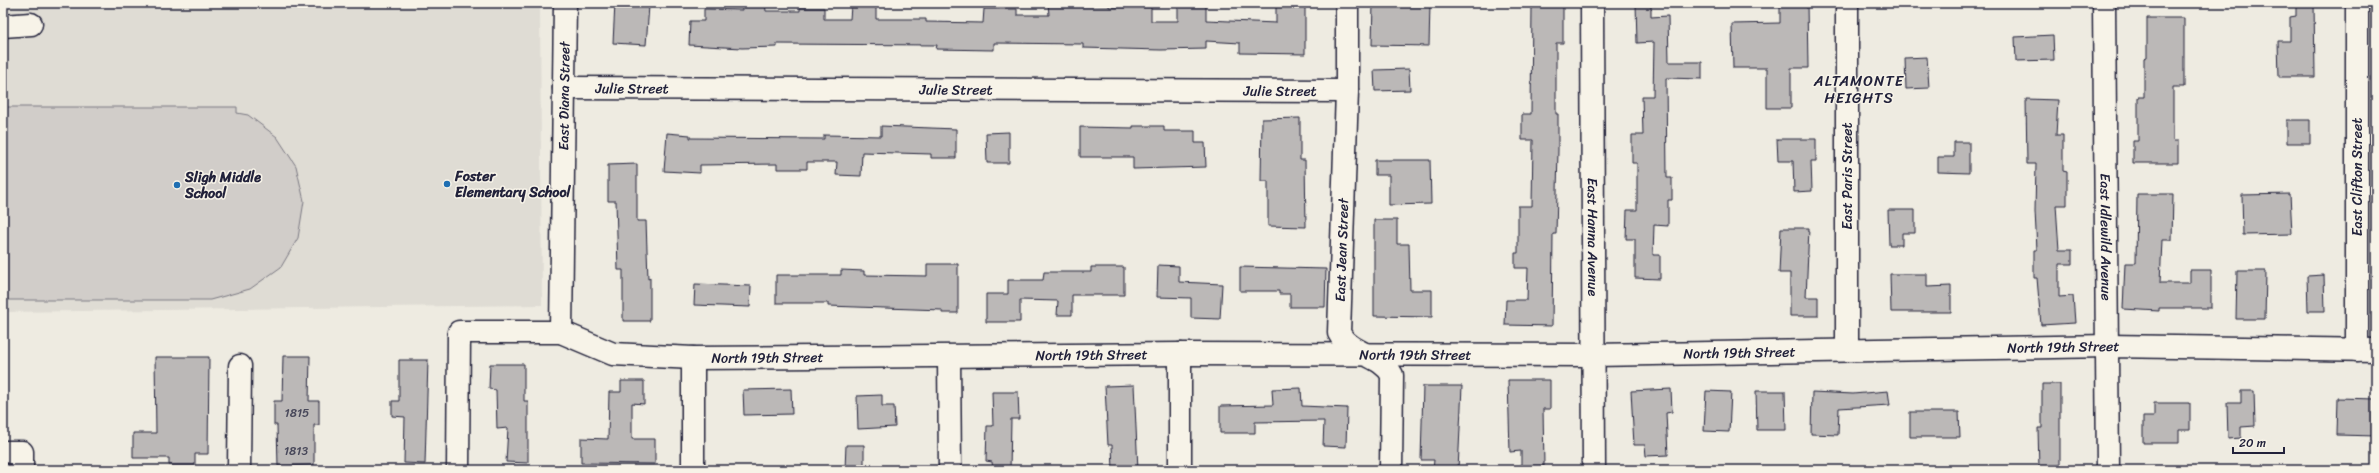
<svg xmlns="http://www.w3.org/2000/svg" width="2379" height="473" font-family="Sriracha,sans-serif">
	<style>
		.built { fill: #dfdcd4 }
		.green { fill: #d1cdc9; stroke: #7a7882 }
		.building { fill: #bbb8b7; stroke: #22223b }
		.lines { fill: none; stroke-linecap: round; stroke-linejoin: round }
		.minor-casing { stroke: #22223b; stroke-width: 25 }
		.minor { stroke: #f7f3e8; stroke-width: 22 }
		.poi-dot { fill: #1f6fb2; stroke: #f7f3e8; stroke-width: 1.5 }
		.labels { text-anchor: middle; dominant-baseline: central; stroke-width: 3; stroke-linejoin: round; paint-order: stroke }
		.number-label { font-size: 12px; fill: #48485a }
		.street-label { font-size: 14px; fill: #22223b; stroke: #f7f3e8 }
		.poi-label { font-size: 14px; font-weight: bold; fill: #22223b; stroke: #f7f3e8; text-anchor: start }
		.neighbourhood-label { font-size: 15px; letter-spacing: 1px; fill: #22223b; stroke: #f7f3e8 }
	</style>
	<rect width="100%" height="100%" fill="#eeebe1"/>
	<filter id="ink" filterUnits="userSpaceOnUse"><feTurbulence type="fractalNoise" baseFrequency=".025" numOctaves="2"/><feDisplacementMap in="SourceGraphic" scale="8" xChannelSelector="R" yChannelSelector="G"/><feConvolveMatrix kernelMatrix="1 2 1 2 8 2 1 2 1" color-interpolation-filters="sRGB"/></filter>
	<g filter="url(#ink)">
		<path class="built" d="M3,3H540L542,305L3,312Z"/>
		<path class="green" d="M3,107H237V113L248,115L277,137L296,166L304,201L298,238L281,267L250,289L210,300H3Z"/>
		<path class="building" d="M615,3L649,6L646,45L613,43Z
			M742,3H765L766,11H800V8H824V19H850L851,6L876,7V19H926V22L983,23L984,9H1017V15H1049L1048,3L1109,5V7H1151V21H1178V3H1206V20L1276,23V3H1305V54L1240,53V43L1206,41V49L1161,50L1083,48V44L994,43V50L936,49L937,45L777,44V47L742,48L689,45L690,21H704V9L742,10Z
			M1373,3L1430,4L1429,46L1372,45Z
			M1636,3H1651V17L1668,16L1669,62H1702V79L1666,78L1667,178H1672V200H1668V226L1654,225L1653,255H1660V279L1635,278V239H1626L1627,210H1637V163H1632V135H1643L1642,96H1653L1654,42L1637,43Z
			M1780,3H1807L1808,68H1791V108H1767V68H1733L1732,24L1780,23Z
			M2296,3H2314L2315,77H2279L2278,41H2290V17L2296,16Z
			M1532,6H1563V43H1556V114H1558V150L1556,234H1553L1552,326L1505,325L1506,300H1527L1528,268H1515V253H1518V206H1532L1533,140H1522V114H1531Z
			M2147,18H2184V87H2173V141H2178V163H2133V141H2138V97H2144V59L2147,58Z
			M2053,35L2054,60L2016,61L2015,37Z
			M1927,57L1929,88L1906,89L1905,58Z
			M1409,69L1410,90L1375,91L1374,70Z
			M2026,99L2058,100L2056,135H2063V171L2067,172V205H2056L2059,250H2072V264H2059V297L2073,296L2075,323L2041,325L2037,278H2034V250H2037L2035,211L2036,164H2027Z
			M1300,118V160H1305L1306,227L1268,226V181H1261L1262,119Z
			M2287,120H2310V143H2287Z
			M881,126L956,129V158H931V154L862,152L861,176L836,175L837,162H807V169H777V164L700,165V173L664,171L667,133L690,135V138L824,139V135L881,136Z
			M1133,126H1164V131H1195V143H1205L1206,167L1133,169V157H1080V127L1133,128Z
			M1009,132V163H987L986,133Z
			M1777,139H1816V161H1811L1812,191L1794,192L1793,161H1778Z
			M1954,142H1969V173L1938,172V157H1954Z
			M1375,160H1430L1431,204L1389,205V175H1375Z
			M637,164V221H646L648,279L650,278V321H623V270H618L616,201H608V165Z
			M2137,194H2173L2172,240H2162L2160,283H2190V270H2211V308H2159V311L2123,309L2125,263H2136Z
			M2290,194L2292,234L2243,235L2242,195Z
			M1888,210H1915V233H1902V245H1889Z
			M1374,220H1397V244H1409L1410,290H1432V317L1374,316Z
			M1781,228H1809L1806,297H1818V316H1790V273H1779Z
			M927,264H958V313H942V310L828,306V303H776V275H841V270L864,271V275L927,276Z
			M1158,265L1179,266V282L1222,284L1220,319L1191,318V298L1157,297Z
			M1091,267H1124V295H1072V315H1057L1058,301L1020,300V322H986V294H1008V280H1043L1044,272H1091Z
			M1240,267L1326,269L1325,307H1290V294H1279V291H1240Z
			M2237,271H2266L2265,319H2236Z
			M1890,274H1927V287L1951,286V312H1891Z
			M2324,275L2325,311H2308L2307,276Z
			M695,284L751,286L750,307L694,305Z
			M283,356H310L309,401H319V425H314V465L278,466L277,425H274V401H282Z
			M155,357H209L208,454H195V465H169V458H133V433H156Z
			M399,360H428L425,464L404,463L405,417L392,416V401H399Z
			M490,364H524V401H528V463L506,462L508,428L497,429L496,390L489,389Z
			M1508,380H1550V409H1543L1544,466H1521V451L1510,452Z
			M621,381H644V404L632,403V439H655V464L581,463V438L608,439L609,392H621Z
			M2042,384H2060V470H2039L2038,428H2042Z
			M1134,385L1138,470H1113L1112,445H1108L1105,386Z
			M1423,386H1462L1458,470H1433L1434,460H1421Z
			M1301,388L1302,406L1347,408L1346,447L1323,446L1324,421L1255,422V433H1220V406L1273,405L1272,389Z
			M791,389L792,414L744,415L743,390Z
			M1671,389L1672,412L1666,413L1668,455L1646,456L1645,445H1634L1631,391Z
			M1706,391L1731,392L1729,432L1704,431Z
			M1756,391H1785L1786,430H1757Z
			M1888,391L1890,405L1839,408L1838,435L1811,434L1812,392L1853,394Z
			M2241,391H2254L2255,426L2241,427V438L2228,439L2227,403H2241Z
			M992,392H1018L1019,419H1011L1010,470H993L992,462L986,461L987,426H993Z
			M882,395V406H894L895,427L858,429L857,396Z
			M2338,398L2376,399V436L2337,435Z
			M2154,403H2190V430H2179V443H2143V417H2154Z
			M1910,412H1959L1960,437H1910Z
			M846,445H864V469H845Z"/>
		<g class="lines">
			<defs>
				<g id="minor">
					<path d="M1347,3V91L1339,333C1350,355 1381,354 1392,375L1391,470"/>
					<path id="s1" d="M1592,3L1594,470"/>
					<path id="s2" d="M2104,3L2108,470"/>
					<path d="M3,26L31,24"/>
					<path id="s3" d="M564,88L1347,91"/>
					<path id="s4" d="M561,332L565,3"/>
					<path d="M1847,349V3"/>
					<path d="M2357,350V3"/>
					<path d="M949,357L950,470"/>
					<path d="M3,452H22V470"/>
					<path d="M239,470L240,366"/>
					<path id="s5" d="M458,470L459,332H561L613,354L693,358L1180,354L1594,355L2108,346L2376,350"/>
					<path d="M693,470V358"/>
					<path d="M1180,470V354"/>
				</g>
			</defs>
			<use href="#minor" class="minor-casing"/>
			<use href="#minor" class="minor"/>
		</g>
	</g>
	<g class="poi-dot">
		<circle cx="447" cy="184" r="4"/>
		<circle cx="177" cy="185" r="4"/>
	</g>
	<g class="labels">
		<g class="number-label">
			<text x="297" y="413">1815</text>
			<text x="296" y="451">1813</text>
		</g>
		<g class="street-label">
			<text stroke="none"><textPath href="#s3" startOffset="68">Julie Street</textPath></text>
			<text stroke="none"><textPath href="#s3" startOffset="392">Julie Street</textPath></text>
			<text stroke="none"><textPath href="#s3" startOffset="716">Julie Street</textPath></text>
			<text stroke="none"><textPath href="#s4" startOffset="236">East Diana Street</textPath></text>
			<text transform="translate(1847 176) rotate(-90)">East Paris Street</text>
			<text transform="translate(2357 177) rotate(-90)">East Clifton Street</text>
			<text stroke="none"><textPath href="#s1" startOffset="234">East Hanna Avenue</textPath></text>
			<text stroke="none"><textPath href="#s2" startOffset="234">East Idlewild Avenue</textPath></text>
			<text transform="translate(1342 250) rotate(-88)">East Jean Street</text>
			<text stroke="none"><textPath href="#s5" startOffset="1747">North 19th Street</textPath></text>
			<text stroke="none"><textPath href="#s5" startOffset="1423">North 19th Street</textPath></text>
			<text stroke="none"><textPath href="#s5" startOffset="1099">North 19th Street</textPath></text>
			<text stroke="none"><textPath href="#s5" startOffset="775">North 19th Street</textPath></text>
			<text stroke="none"><textPath href="#s5" startOffset="451">North 19th Street</textPath></text>
		</g>
		<g class="poi-label">
			<text x="455" y="176">Foster<tspan x="455" dy="16">Elementary School</tspan></text>
			<text x="185" y="177">Sligh Middle<tspan x="185" dy="16">School</tspan></text>
		</g>
		<g class="neighbourhood-label">
			<text x="1859" y="81">ALTAMONTE<tspan x="1859" dy="17">HEIGHTS</tspan></text>
		</g>
	</g>
	<rect width="2379" height="473" fill="none" stroke="#f7f3e8" stroke-width="16"/>
	<rect x="8" y="8" width="2363" height="457" fill="none" stroke="#22223b" stroke-width="1.5" filter="url(#ink)"/>
	<path d="M2233 447v6h51v-6" fill="none" stroke="#22223b" stroke-width="2"/>
	<text x="2239" y="447" font-size="12" fill="#22223b" stroke="#f7f3e8" stroke-width="3" paint-order="stroke">20 m</text>
</svg>
